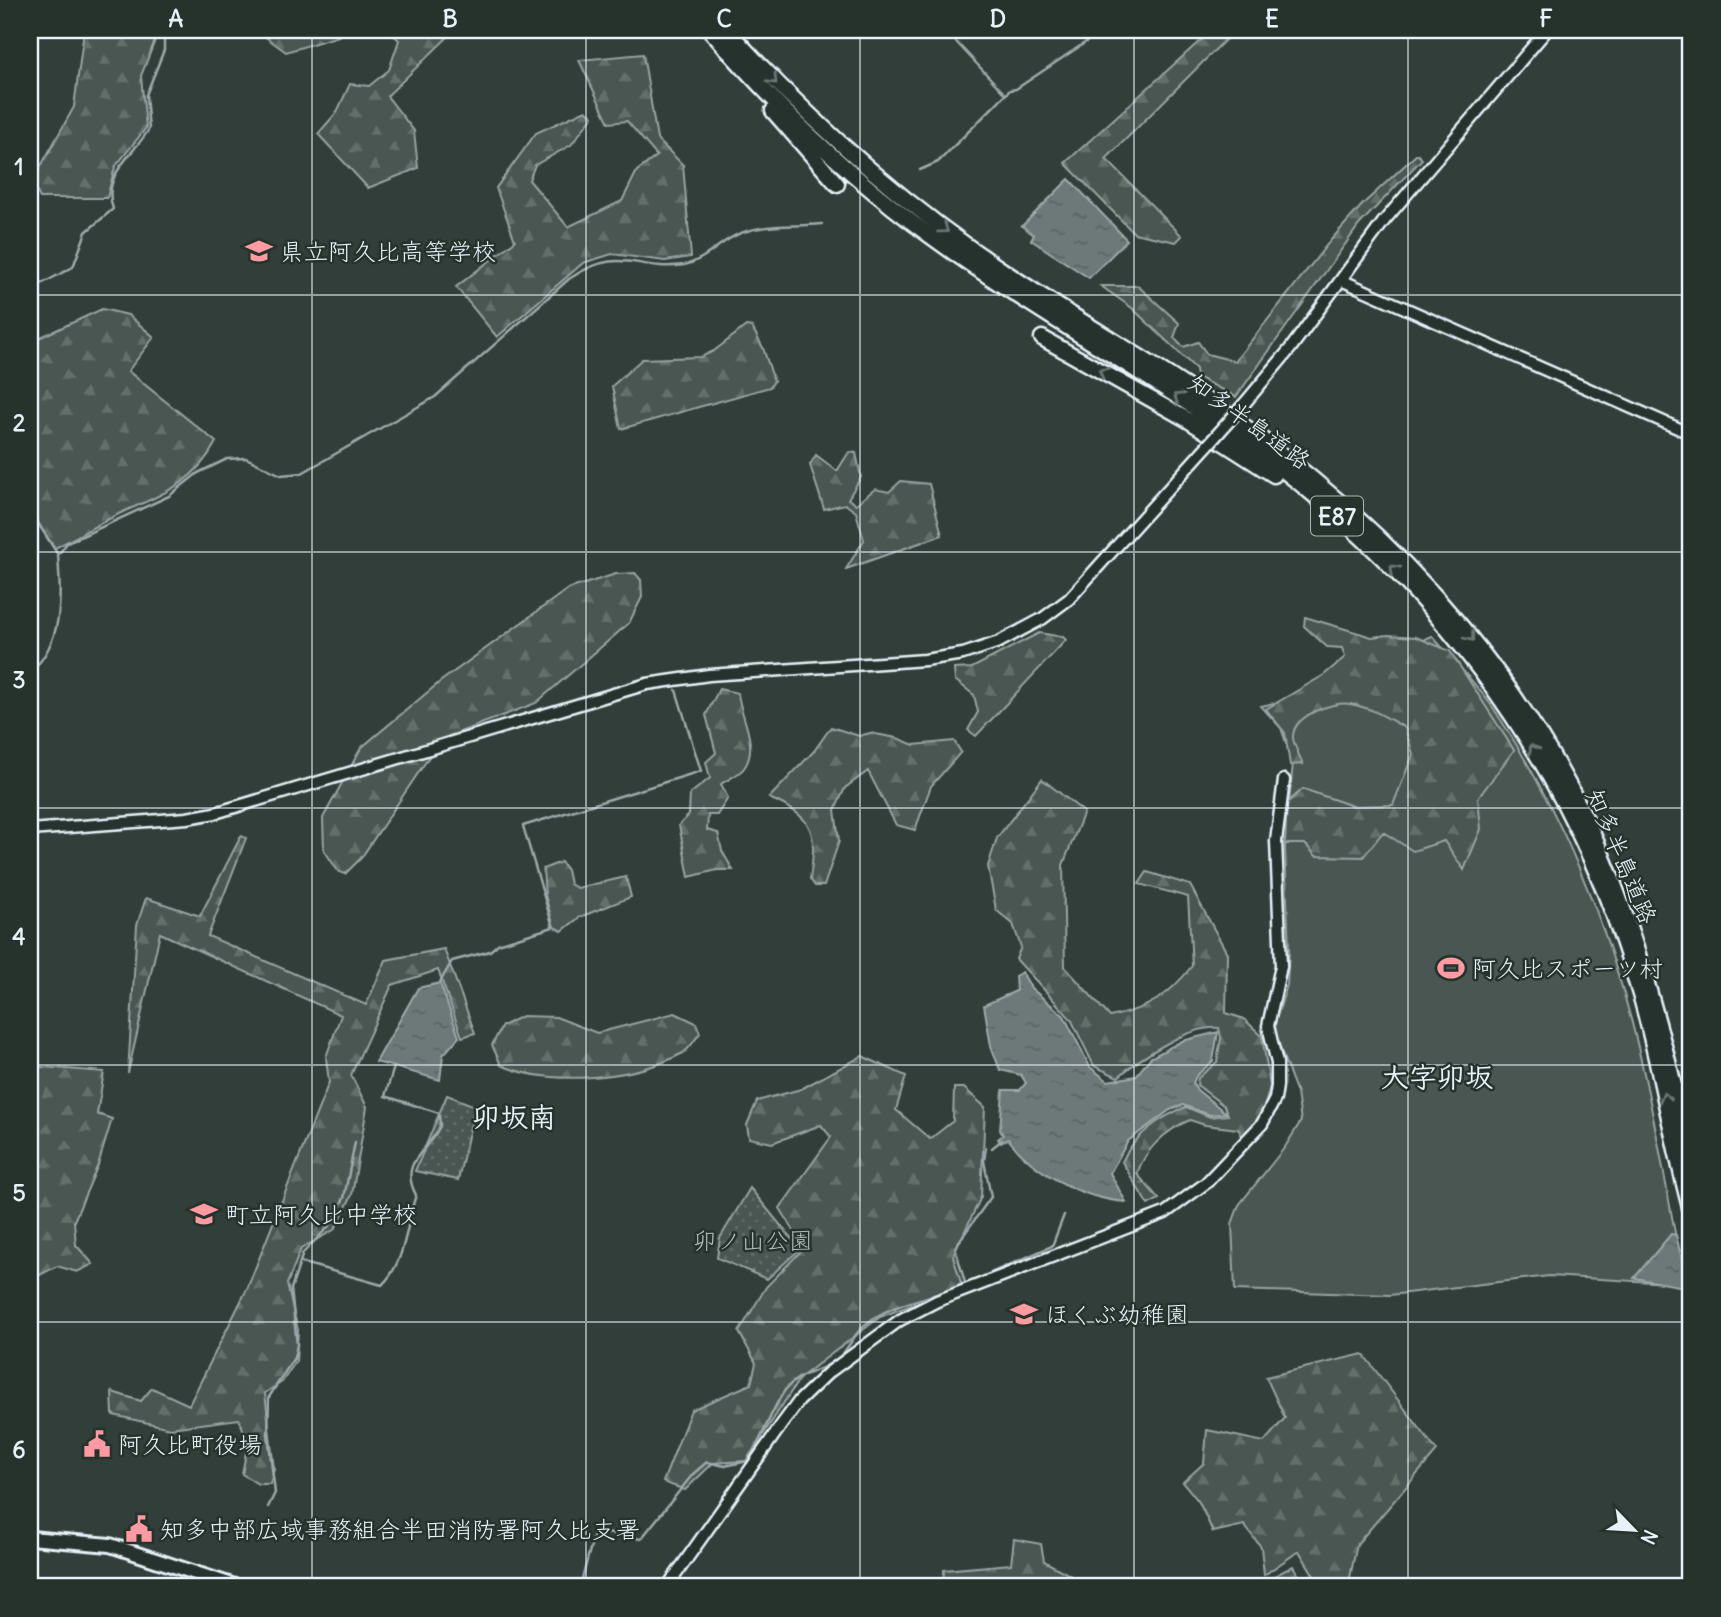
<svg xmlns="http://www.w3.org/2000/svg" width="1721" height="1617" font-family="Delius,'Klee One',sans-serif">
	<style>
		.green { fill: #495651; stroke: #98a4a4; stroke-width: 2 }
		.forest { fill: url(#forest-firs); stroke: #98a4a4; stroke-width: 2 }
		.cemetery { fill: url(#cemetery-stones); stroke: #98a4a4; stroke-width: 2 }
		.park { fill: url(#park-dots); stroke: #98a4a4; stroke-width: 2 }
		.water { fill: url(#water-ripples); stroke: #9ea9ab; stroke-width: 2 }
		.lines { fill: none; stroke-linecap: round; stroke-linejoin: round }
		.stream { stroke: #9ea9ab; stroke-width: 2.5 }
		.tertiary-casing { stroke: #e8f1f8; stroke-width: 15 }
		.primary-casing { stroke: #e8f1f8; stroke-width: 18 }
		.motorway-casing { stroke: #e8f1f8; stroke-width: 19 }
		.tertiary { stroke: #26332d; stroke-width: 10 }
		.primary { stroke: #26332d; stroke-width: 12 }
		.motorway { stroke: #26332d; stroke-width: 14 }
		.tertiary-bridge-casing { stroke: #e8f1f8; stroke-width: 15; stroke-linecap: butt }
		.tertiary-bridge { stroke: #26332d; stroke-width: 10 }
		.oneway { stroke: #6a7674 }
		.grid { fill: none; stroke: #e8f1f8; stroke-width: 2; stroke-opacity: 0.55 }
		.labels { text-anchor: middle; dominant-baseline: central; stroke-width: 5; stroke-linejoin: round; paint-order: stroke }
		.shield { fill: #26332d; stroke: #aeb8bb; stroke-width: 2 }
		.shield-label { font-size: 23px; font-weight: bold; fill: #e8f1f8 }
		.poi-label { font-size: 24px; fill: #e8f1f8; stroke: #26332d; text-anchor: start }
		.street-label { font-size: 24px; fill: #e8f1f8; stroke: #26332d }
		.park-label { font-size: 24px; fill: #b0bbbe; stroke: #26332d }
		.quarter-label { font-size: 28px; font-weight: bold; fill: #e8f1f8; stroke: #26332d }
		.neatline { fill: none; stroke: #e8f1f8; stroke-width: 2.5 }
		.grid-label { font-size: 23px; text-anchor: middle; font-weight: bold; fill: #e8f1f8 }
	</style>
	<defs>
		<pattern id="forest-firs" width="22" height="20" patternUnits="userSpaceOnUse" patternTransform="scale(1.75)"><rect width="22" height="20" fill="#495651"/><path d="M5 1l3.5 6h-7zM16 11l3.5 6h-7z" fill="#636f6b"/></pattern>
		<pattern id="cemetery-stones" width="16" height="16" patternUnits="userSpaceOnUse" patternTransform="scale(1.75)"><rect width="16" height="16" fill="#495651"/><path d="M2 7V4a2 2 0 0 1 4 0v3zM10 15v-3a2 2 0 0 1 4 0v3z" fill="#636f6b"/></pattern>
		<pattern id="park-dots" width="8" height="8" patternUnits="userSpaceOnUse" patternTransform="scale(1.75)"><rect width="8" height="8" fill="#495651"/><path d="M2 2h.1M6 6h.1" fill="none" stroke="#636f6b" stroke-width="1.8" stroke-linecap="round"/></pattern>
		<pattern id="water-ripples" width="26" height="14" patternUnits="userSpaceOnUse" patternTransform="scale(1.75)"><rect width="26" height="14" fill="#6d7978"/><path d="M2 4q2-2 4 0t4 0M15 11q2-2 4 0t4 0" fill="none" stroke="#5b6363"/></pattern>
	</defs>
	<rect width="100%" height="100%" fill="#323e39"/>
	<filter id="ink" filterUnits="userSpaceOnUse"><feTurbulence type="fractalNoise" baseFrequency=".0143" numOctaves="2"/><feDisplacementMap in="SourceGraphic" scale="14" xChannelSelector="R" yChannelSelector="G"/><feConvolveMatrix kernelMatrix="1 2 1 2 8 2 1 2 1" color-interpolation-filters="sRGB"/></filter>
	<g filter="url(#ink)">
		<path class="green" d="M1432,636C1452,659 1476,683 1494,709C1559,807 1608,924 1636,1039C1656,1119 1668,1202 1685,1284L1549,1276L1390,1295L1235,1290L1232,1224L1239,1205L1285,1147L1301,1121L1297,1093L1276,1038L1275,1023L1287,985L1289,951L1285,847L1293,763L1281,728L1261,706L1287,700Z"/>
		<path class="forest" d="M84,30H159L141,76L146,128L115,167L107,198H40L32,182L74,107Z
			M256,30H342L339,36L286,52Z
			M394,30H455L387,96L414,131L418,168L368,188L318,134L337,112L350,84L369,86L389,70L399,40L391,33Z
			M1212,30H1235L1106,159L1182,236L1176,242L1134,233L1065,163Z
			M643,54L657,139L683,165L691,257L665,261L612,254L583,263L497,337L456,287L515,241L496,188L536,133L586,110L593,116L571,145L535,165L529,180L568,227L622,201L637,171L657,156L627,121L609,123L579,60Z
			M1417,154L1422,159L1359,225L1236,397L1197,377L1196,369L1132,308L1101,286H1138L1179,323L1174,338L1183,347L1198,342L1207,354L1235,361L1330,241L1363,204Z
			M102,309L128,315L154,337L128,371L216,442C194,484 163,494 123,512C100,523 78,536 55,548L30,513V342Z
			M746,326L752,327L763,348L774,381L770,387L621,429L612,386L642,359L701,357L714,351Z
			M849,452L856,453L861,477L848,499L856,504L875,489L889,492L901,481L929,484L942,535L846,569L864,540L856,512L845,504L824,509L810,465L816,455L837,471Z
			M635,573L641,580L642,597L629,623L536,703L441,739L361,858L345,874L338,871L324,850L323,818L361,748L441,681L568,589L616,574Z
			M1305,617L1372,637L1388,635L1416,637L1450,651L1514,750L1478,798L1481,829L1464,870L1444,841L1413,851L1383,832L1363,857L1316,856L1305,844H1285L1287,803L1303,789L1353,806L1393,805L1413,754L1405,728C1388,718 1370,707 1350,704C1332,701 1292,716 1293,738C1294,746 1300,757 1303,764L1290,765L1285,733L1266,709L1324,675L1345,657L1342,648L1327,647L1304,626Z
			M1039,633L1063,637L1066,640L976,736L968,730L978,712L974,695L955,680L954,669L972,668Z
			M719,689L738,693C740,716 760,746 744,768C740,774 727,780 721,784L728,798L717,815H708L707,830L718,833L722,851L733,870H717L689,877L679,825L689,815L690,794L710,778L706,762L716,753L706,715Z
			M831,727L859,736L870,733L897,738L914,745L954,741L961,752L931,786L915,830L896,825L868,771L845,788L835,810L839,841L824,886H815L810,879C817,831 815,818 769,798L814,751Z
			M1042,779L1084,812L1063,865L1065,967L1110,1017C1149,1008 1168,997 1192,966L1188,897L1139,884L1147,872L1190,885L1227,953L1226,1013L1244,1019L1262,1036L1270,1086L1263,1112L1243,1137L1238,1129L1205,1125L1190,1120C1166,1130 1145,1149 1137,1174L1159,1199L1148,1205L1122,1162C1133,1136 1160,1117 1186,1107L1210,1117L1228,1115L1224,1106L1197,1085L1198,1078L1217,1062L1221,1037L1219,1028C1189,1025 1140,1058 1118,1077L1094,1066L1071,1019L1016,959L1021,947L1013,924L996,910L988,866L997,838Z
			M241,836L246,838L208,936L366,1005L386,960L444,949L475,1033L462,1037L438,970L392,985L351,1075L367,1107L352,1195L335,1229L301,1249L287,1284L298,1330L296,1361L282,1382L265,1393L274,1469L270,1484H258L242,1474L248,1442L239,1419L170,1428L113,1415L112,1392L141,1401L152,1388L189,1405L247,1289L329,1082L326,1057L341,1015L160,933L128,1073L137,925L146,898L200,916Z
			M561,862L567,870L570,884L577,888L626,877L631,897L580,917L562,931L554,927L545,895L543,869Z
			M675,1013L696,1023L700,1033C695,1039 690,1049 683,1053C635,1079 551,1087 501,1065L492,1045L502,1026L522,1016L556,1017L597,1033Z
			M862,1056L906,1076L896,1110L930,1139L953,1121L954,1088H964L985,1107L981,1197L953,1256L962,1286L880,1317L800,1378L746,1461L713,1463L685,1490L663,1482L691,1410L751,1384L756,1363L739,1332L766,1287L804,1248L780,1208L831,1137L821,1125L772,1143L749,1138L747,1125L757,1101L801,1089Z
			M30,1066L104,1072L97,1114L112,1119L98,1165L74,1221L76,1245L93,1264L77,1272L57,1266L30,1280Z
			M1363,1354L1437,1451L1357,1544L1348,1587H1321L1299,1551L1264,1575L1261,1547L1244,1525L1213,1532L1199,1502L1183,1482L1204,1463L1207,1430L1264,1442L1285,1418L1266,1377Z
			M1014,1539L1041,1544L1044,1561L1077,1579V1587H943L944,1570L1011,1564Z"/>
		<path class="cemetery" d="M1293,1566L1306,1587H1264L1265,1581Z"/>
		<path class="park" d="M447,1095L475,1106L458,1180L415,1171Z
			M750,1188L800,1249L767,1279L717,1258L720,1238Z"/>
		<path class="water" d="M1069,179L1127,240L1089,278L1031,240L1034,235L1022,226Z
			M1022,972L1031,988L1064,1016L1090,1067L1108,1081L1136,1076L1150,1058L1182,1041L1218,1032L1213,1061L1196,1076L1193,1083L1197,1090L1226,1113L1210,1115L1183,1105L1170,1110L1128,1141L1110,1173L1126,1202C1083,1199 1034,1173 1008,1139L1001,1143L998,1139L1003,1135L1000,1130L1003,1090H1020L1026,1083L1021,1075L1000,1070L991,1046L984,1005L1016,991L1015,976Z
			M440,983L459,1037L443,1055L440,1080L376,1062L418,988Z
			M1671,1234L1676,1235L1687,1281L1684,1287L1634,1278Z"/>
		<g class="lines">
			<path class="stream" d="M945,30L1005,94
				M920,170L938,162L1010,90L1016,89L1104,30
				M30,290L73,267L86,232L113,209C101,174 134,155 149,129L146,95L164,50V30
				M30,510L58,555
				M30,673C64,641 61,598 58,555L67,543L169,496L198,473L227,459L246,458L281,475L302,473L435,397L569,279C621,244 636,272 684,265C705,261 721,240 741,233C767,223 795,227 822,224
				M439,984L452,961L490,951L498,944L553,927L523,826L701,771L676,690
				M992,1148L1002,1140
				M300,1262L382,1285C406,1262 406,1224 416,1195C398,1161 428,1152 440,1126L439,1113L385,1096L394,1067
				M975,1280L1052,1246L1064,1215
				M268,1507L275,1493L268,1434L269,1397L294,1358L297,1345L291,1289L303,1253L331,1224L344,1198L355,1142
				M580,1587L593,1538L600,1532L641,1539L693,1474L707,1462L725,1466L748,1461C763,1439 769,1413 785,1390C797,1375 810,1374 826,1366C848,1356 850,1337 866,1324C894,1301 933,1299 965,1283L955,1247L991,1197L984,1161L986,1147"/>
			<defs>
				<path id="tertiary" d="M1341,280L1691,434
					M1244,404L1290,349L1384,221L1547,30
					M30,830L187,818L215,813L647,684L709,675L925,660L963,654L999,642L1042,619L1069,599L1208,445
					M667,1587L782,1424L799,1401L828,1373L900,1320L937,1301L1165,1213L1206,1183L1262,1124L1275,1099L1277,1086V1063L1268,1026L1281,966L1276,841L1284,780"/>
				<path id="primary" d="M30,1538L110,1545L238,1587"/>
				<path id="motorway" d="M710,30C771,101 838,166 913,223C1015,300 1128,361 1234,434C1363,523 1474,642 1551,779C1590,849 1620,924 1642,1001C1661,1070 1672,1142 1691,1211
					M727,30C811,122 901,203 1005,272C1084,325 1168,371 1245,427C1406,543 1541,695 1613,882C1647,971 1669,1063 1691,1156
					M773,111L837,184
					M1042,338L1188,420L1274,475"/>
			</defs>
			<use href="#tertiary" class="tertiary-casing"/>
			<use href="#primary" class="primary-casing"/>
			<use href="#motorway" class="motorway-casing"/>
			<use href="#tertiary" class="tertiary"/>
			<use href="#primary" class="primary"/>
			<use href="#motorway" class="motorway"/>
			<defs>
				<path id="tertiary-bridge" d="M1208,445L1244,404"/>
			</defs>
			<use href="#tertiary-bridge" class="tertiary-bridge-casing"/>
			<use href="#tertiary-bridge" class="tertiary-bridge"/>
		</g>
		<defs><path id="oneway-chevron" d="M-2-3.5L2.5 0L-2 3.5" fill="none" stroke-width="1.6" stroke-linecap="round" stroke-linejoin="round" transform="scale(1.75)"/></defs>
		<g class="oneway">
			<use href="#oneway-chevron" transform="translate(773 80) rotate(46)"/>
			<use href="#oneway-chevron" transform="translate(944 229) rotate(36)"/>
			<use href="#oneway-chevron" transform="translate(1103 372) rotate(-151)"/>
			<use href="#oneway-chevron" transform="translate(1178 397) rotate(-146)"/>
			<use href="#oneway-chevron" transform="translate(1394 569) rotate(-135)"/>
			<use href="#oneway-chevron" transform="translate(1470 637) rotate(52)"/>
			<use href="#oneway-chevron" transform="translate(1533 749) rotate(-121)"/>
			<use href="#oneway-chevron" transform="translate(1665 1097) rotate(-102)"/>
		</g>
	</g>
	<path class="grid" d="M312,30V1587M586,30V1587M860,30V1587M1134,30V1587M1408,30V1587M30,295H1691M30,552H1691M30,808H1691M30,1065H1691M30,1322H1691"/>
	<defs>
		<symbol id="school-bare" viewBox="-9 -9 18 18"><path d="M0-5L7-2L0 1L-7-2ZM-4 1L0 2.5L4 1V4Q0 6-4 4Z" fill="#ff9aa2" stroke="#26332d" stroke-width="2.5" paint-order="stroke"/></symbol>
		<symbol id="stadium-bare" viewBox="-9 -9 18 18"><path d="M0-5a6.5 5 0 1 0 0 10a6.5 5 0 1 0 0-10ZM-3.5-1.8h7v3.6h-7Z" fill="#ff9aa2" stroke="#26332d" stroke-width="2.5" paint-order="stroke"/></symbol>
		<symbol id="civic-bare" viewBox="-9 -9 18 18"><path d="M-.6-6.5H3V-4.5H.6V-3L4-1V1h2V6H-6V1h2V-1L-.6-3ZM-1.2 2.5V6h2.4V2.5Z" fill="#ff9aa2" stroke="#26332d" stroke-width="2.5" paint-order="stroke"/></symbol>
	</defs>
	<g fill-rule="evenodd">
		<use href="#school-bare" x="240" y="232" width="38" height="38"/>
		<use href="#stadium-bare" x="1432" y="949" width="38" height="38"/>
		<use href="#school-bare" x="185" y="1195" width="38" height="38"/>
		<use href="#school-bare" x="1005" y="1295" width="38" height="38"/>
		<use href="#civic-bare" x="78" y="1425" width="38" height="38"/>
		<use href="#civic-bare" x="120" y="1510" width="38" height="38"/>
	</g>
	<g class="labels">
		<rect class="shield" x="1311" y="496.5" width="52" height="39" rx="5"/>
		<g class="shield-label">
			<text x="1337" y="516">E87</text>
		</g>
		<g class="poi-label">
			<text x="280" y="251">県立阿久比高等学校</text>
			<text x="1472" y="968">阿久比スポーツ村</text>
			<text x="225" y="1214">町立阿久比中学校</text>
			<text x="1045" y="1314">ほくぶ幼稚園</text>
			<text x="118" y="1444">阿久比町役場</text>
			<text x="160" y="1529">知多中部広域事務組合半田消防署阿久比支署</text>
		</g>
		<g class="street-label">
			<text transform="translate(1250 421) rotate(36)">知多半島道路</text>
			<text transform="translate(1622 856) rotate(67)">知多半島道路</text>
		</g>
		<g class="park-label">
			<text x="753" y="1240">卯ノ山公園</text>
		</g>
		<g class="quarter-label">
			<text x="1437" y="1077">大字卯坂</text>
			<text x="514" y="1117">卯坂南</text>
		</g>
	</g>
	<rect width="1721" height="1617" fill="none" stroke="#26332d" stroke-width="77"/>
	<g transform="translate(1634 1530) rotate(115)" stroke="#26332d" stroke-width="5" paint-order="stroke">
	<path d="M0-5L12 26L0 18L-12 26Z" fill="#e8f1f8"/>
	<text y="-10" font-size="19" font-weight="bold" text-anchor="middle" fill="#e8f1f8">N</text>
	</g>
	<rect x="38" y="38" width="1644" height="1540" class="neatline"/>
	<g class="grid-label">
		<text x="176" y="27">A</text>
		<text x="450" y="27">B</text>
		<text x="724" y="27">C</text>
		<text x="998" y="27">D</text>
		<text x="1272" y="27">E</text>
		<text x="1546" y="27">F</text>
		<text x="19" y="175">1</text>
		<text x="19" y="431">2</text>
		<text x="19" y="688">3</text>
		<text x="19" y="945">4</text>
		<text x="19" y="1201">5</text>
		<text x="19" y="1458">6</text>
	</g>
</svg>
